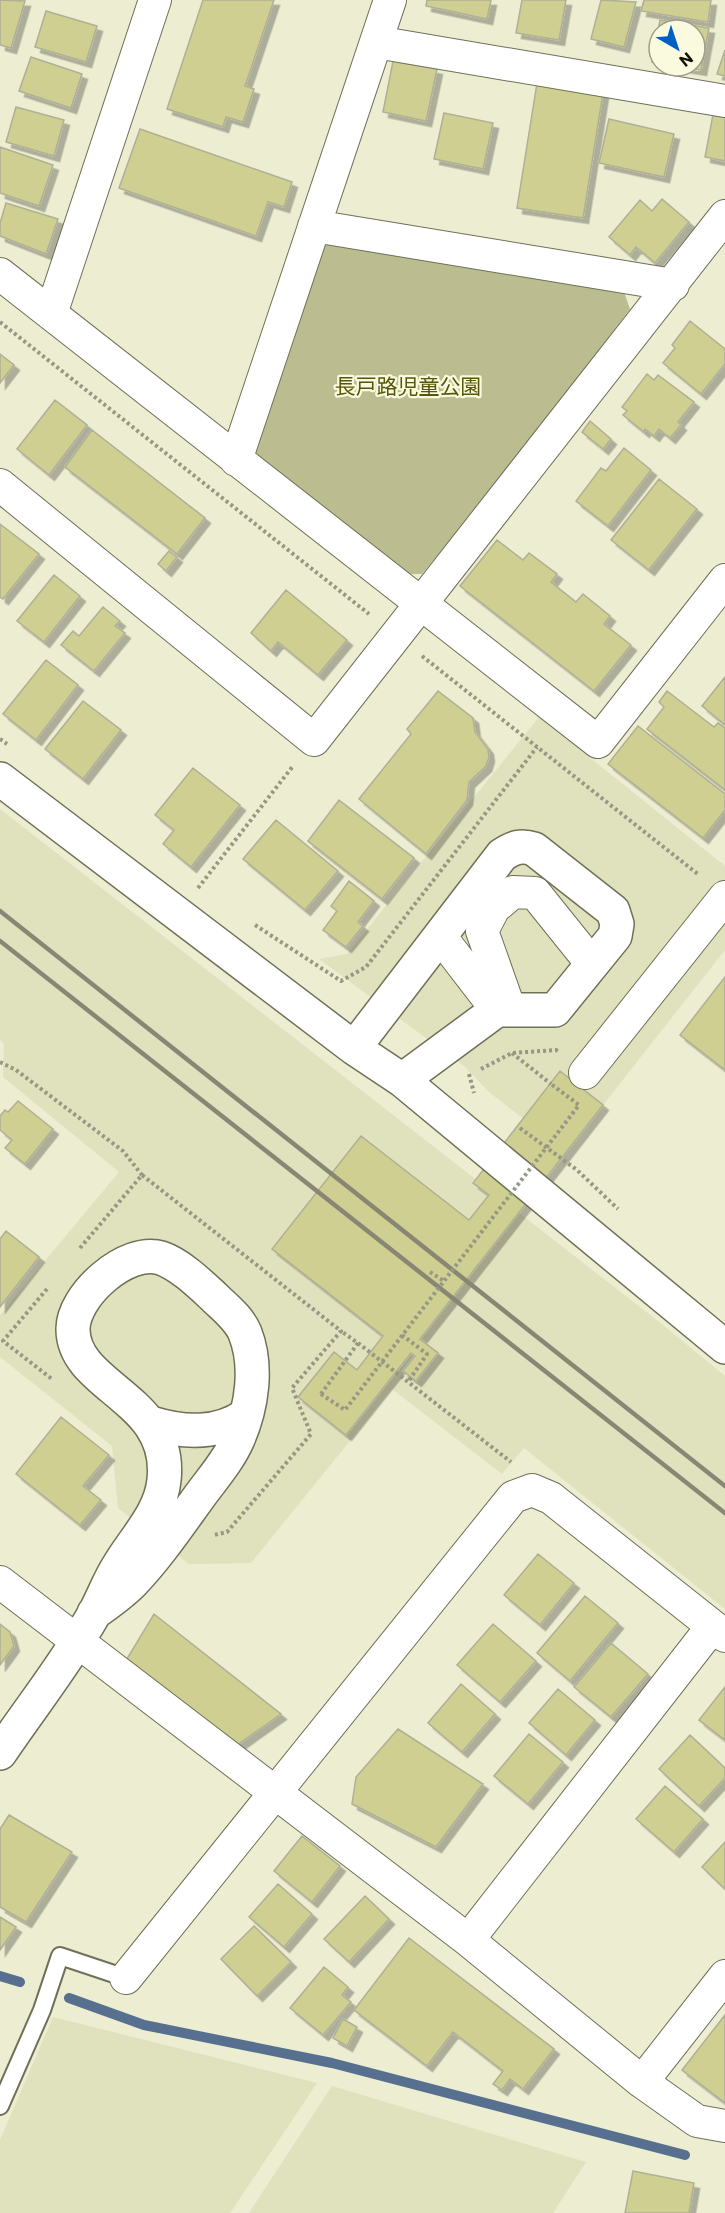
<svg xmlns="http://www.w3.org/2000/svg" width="725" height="2213" font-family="Commissioner,'Noto Sans JP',sans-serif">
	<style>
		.built { fill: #e0e1bd }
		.green { fill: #bbbc90 }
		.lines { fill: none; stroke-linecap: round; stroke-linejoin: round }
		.stream { stroke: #58708f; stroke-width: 10 }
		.building { fill: #cecf90; stroke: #afb095; stroke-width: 1.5; filter: url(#shadow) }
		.lane-casing { stroke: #6f7057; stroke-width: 20 }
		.street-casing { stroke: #6f7057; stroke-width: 34 }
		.secondary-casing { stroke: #6f7057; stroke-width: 36 }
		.path { stroke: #979883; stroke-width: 4; stroke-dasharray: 3 3; stroke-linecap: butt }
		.lane { stroke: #fff; stroke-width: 16 }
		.street { stroke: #fff; stroke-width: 32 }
		.secondary { stroke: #fff; stroke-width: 33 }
		.rail { stroke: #878774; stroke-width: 4.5 }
		.path-bridge { stroke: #979883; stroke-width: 4; stroke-dasharray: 3 3; stroke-linecap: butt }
		.labels { text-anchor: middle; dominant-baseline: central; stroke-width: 4.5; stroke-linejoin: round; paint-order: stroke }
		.park-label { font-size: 21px; fill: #58560c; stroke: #f9fade }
	</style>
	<defs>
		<filter id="shadow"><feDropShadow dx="5.5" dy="5.5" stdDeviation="0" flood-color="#0004"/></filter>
	</defs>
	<rect width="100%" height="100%" fill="#ecedd1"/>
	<path class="built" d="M539,717L725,866V950L566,1152L489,1092L464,1066L319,959L347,954Z
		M0,809L663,1325L725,1376V1609L524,1448L502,1474L392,1389L251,1563L189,1564L118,1508L112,1446L0,1357V1315L119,1172L3,1077L4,1044L0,1040Z
		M53,2017L317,2083L230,2213H0V2140Z
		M332,2086L586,2162L553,2213H249Z"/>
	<path class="green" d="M314,226L623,289L630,309L499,481L422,574H398L253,459Z"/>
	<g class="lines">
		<path class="stream" d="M0,1976L20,1982
			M69,1998L144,2025L332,2063L685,2155"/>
	</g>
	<path class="building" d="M0,0L25,1L11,48L0,45Z
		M203,0H274L245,86L254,89L243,122L226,117L223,127L167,109Z
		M427,0H491L487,19L426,6Z
		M522,0H566L559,40L516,33Z
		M601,0L636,2L624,47L591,39Z
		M644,0H711L708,22L641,11Z
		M46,11L97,26L86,62L35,47Z
		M660,20L709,28L701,70L677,66H695V30H659V63L652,62Z
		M725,50V76L717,74Z
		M31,57L82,74L71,108L19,91Z
		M393,61L437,69L426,121L383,112Z
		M537,83L603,93L583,218L517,208Z
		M16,107L64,120L54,156L6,142Z
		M714,109L725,111V161L705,157Z
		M444,113L493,123L483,169L434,159Z
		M609,119L674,134L664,177L599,163Z
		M140,129L292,182L284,207L268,202L256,236L119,188Z
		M0,147L53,165L39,206L0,193Z
		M662,199L689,222L655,263L636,247L630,255L609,237L640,200L652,211Z
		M6,203L58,219L46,254L0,236V223Z
		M690,321L725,349V364L701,394L663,363L675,348L672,345Z
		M0,354L14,365L0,383Z
		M647,374L654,380L658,375L694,402L678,422L681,425L670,438L659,429L654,436L645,429L644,432L623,415L627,411L622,407Z
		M55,400L87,425L49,475L17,449Z
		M590,421L611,439L603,449L582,432Z
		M92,430L205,518L177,554L65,467Z
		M624,448L651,470L608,526L576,501L601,468L606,471Z
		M659,479L697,509L649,570L611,540Z
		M0,524L39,554L3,599L0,597Z
		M497,540L523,560L529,553L557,574L551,582L576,602L583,594L610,616L604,624L631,645L594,691L460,586Z
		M169,551L177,557L166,571L158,564Z
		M54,575L80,596L44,642L17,621Z
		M286,590L347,640L318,675L278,642L271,651L251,633Z
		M103,607L120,621L115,626L125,633L94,671L61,645L73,631L79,636Z
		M46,660L78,685L36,740L3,714Z
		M725,677V725L702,706Z
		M438,691L473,718L475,732L488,749L489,757L486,766L469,782L467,800L426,854L359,799L411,734L407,729Z
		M667,691L714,727L718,723L725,728V790L647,729L664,707L659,702Z
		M83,701L121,730L83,779L45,749Z
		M638,726L725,794V810L703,838L608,764Z
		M193,768L240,805L191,867L163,844L174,830L155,815Z
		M339,800L414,858L382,899L308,841Z
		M276,820L338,871L305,910L243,859Z
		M349,881L374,901L358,922L363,926L346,947L323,930L337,911L331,906Z
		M725,977V1070L680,1035Z
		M560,1071L603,1105L420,1339L438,1353L416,1381L403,1371L415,1356L411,1353L346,1435L298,1397L334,1352L357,1370L383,1336L272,1249L361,1136L469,1220L489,1195L473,1183Z
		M18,1101L53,1129L25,1164L5,1148L12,1140L0,1130V1116L5,1110L8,1112Z
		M6,1231L39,1257L0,1307V1239Z
		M61,1417L109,1455L83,1486L101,1500L80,1525L16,1474Z
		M538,1554L574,1583L540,1625L504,1595Z
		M585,1596L618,1623L570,1681L537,1653Z
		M154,1614L281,1714L226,1753L122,1667Z
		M0,1624L10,1632L14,1646L0,1665Z
		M493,1624L536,1661L500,1702L457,1665Z
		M611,1643L648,1674L611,1717L574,1687Z
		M461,1684L495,1714L462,1752L428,1723Z
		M725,1687V1740L699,1720Z
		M558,1689L595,1720L566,1755L529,1723Z
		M398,1729L483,1784L436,1847L352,1804L356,1777Z
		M529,1734L563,1762L528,1804L494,1776Z
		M690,1735L725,1768V1778L699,1806L659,1769Z
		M665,1786L703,1819L674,1852L636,1819Z
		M9,1815L72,1852L26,1922L0,1907V1829Z
		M302,1836L340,1866L312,1902L274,1871Z
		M725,1842V1889L702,1867Z
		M278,1884L312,1914L284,1947L249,1917Z
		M365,1896L389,1919L349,1962L324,1939Z
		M0,1917L16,1927L0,1950Z
		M254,1926L291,1962L257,1996L221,1959Z
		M409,1938L554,2049L523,2089L510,2079L502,2090L493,2084L503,2071L453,2032L427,2066L354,2010Z
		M324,1967L348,1987L342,1995L351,2002L323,2035L290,2008Z
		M725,2015V2103L682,2070Z
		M343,2019L357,2027L347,2046L333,2038Z
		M633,2171L694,2183L689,2213H625Z"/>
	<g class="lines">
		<defs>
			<path id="lane" d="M0,2106L42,2010L60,1956L126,1978"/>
			<path id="street" d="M376,42L725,101
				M314,226L673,285
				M0,274L598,742L725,580
				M51,314L155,0
				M236,460L390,0
				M0,485L314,740L725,216
				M440,936L497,1010
				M510,1010L482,931L494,908L513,892L535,893L592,964
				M585,1073L725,897
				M0,1582L468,1940L642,2082L697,2121L725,2126
				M468,1940L712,1627
				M126,1978L513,1497L532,1490L551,1498L725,1636
				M642,2082L725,1976"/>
			<path id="secondary" d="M0,779L354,1048L402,1080L725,1347
				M354,1048L502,855C514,847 521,845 534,849L613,911L617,924L615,936L555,1010H497L402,1080
				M151,1423C184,1433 217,1435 246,1415
				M0,1753C31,1707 67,1662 94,1614C103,1598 109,1580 119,1565C135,1538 161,1513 164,1480C173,1398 74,1388 73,1330C72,1296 127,1247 161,1258C179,1264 199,1283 213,1296C224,1307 239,1318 245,1333C258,1366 252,1407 238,1439C229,1460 212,1479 199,1497C178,1526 157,1557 132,1583C121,1594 107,1604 94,1613"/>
		</defs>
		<use href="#lane" class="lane-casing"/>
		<use href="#street" class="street-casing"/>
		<use href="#secondary" class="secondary-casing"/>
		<path class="path" d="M0,322L369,614
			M422,656L699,875
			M0,739L7,744
			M198,888L293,766
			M255,925L341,981L366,967L537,747
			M512,1053L551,1084
			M0,1062L16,1070L123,1151L142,1175
			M481,1069L512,1053L556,1050L559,1052
			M469,1074L474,1093
			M520,1128L577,1170L618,1209
			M80,1248L142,1175L341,1331L292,1388L311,1434L227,1532L214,1535
			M430,1272L444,1281
			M47,1289L3,1341L52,1379
			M402,1335L427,1354L408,1382
			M358,1343L511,1462
			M321,1394L358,1343L341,1331"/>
		<use href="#lane" class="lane"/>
		<use href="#street" class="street"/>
		<use href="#secondary" class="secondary"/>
		<path class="rail" d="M0,911L725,1486
			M0,941L725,1513"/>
		<path class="path-bridge" d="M321,1394L345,1410L579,1105L551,1084"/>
	</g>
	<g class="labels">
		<g class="park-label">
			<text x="408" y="385">長戸路児童公園</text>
		</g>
	</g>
	<g transform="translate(677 48) rotate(141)"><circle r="28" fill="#f9fade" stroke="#9d9d89" stroke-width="1.5"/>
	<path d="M0-4.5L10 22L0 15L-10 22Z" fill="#005ec7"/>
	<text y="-9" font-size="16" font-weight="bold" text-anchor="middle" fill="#121209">N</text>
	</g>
</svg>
